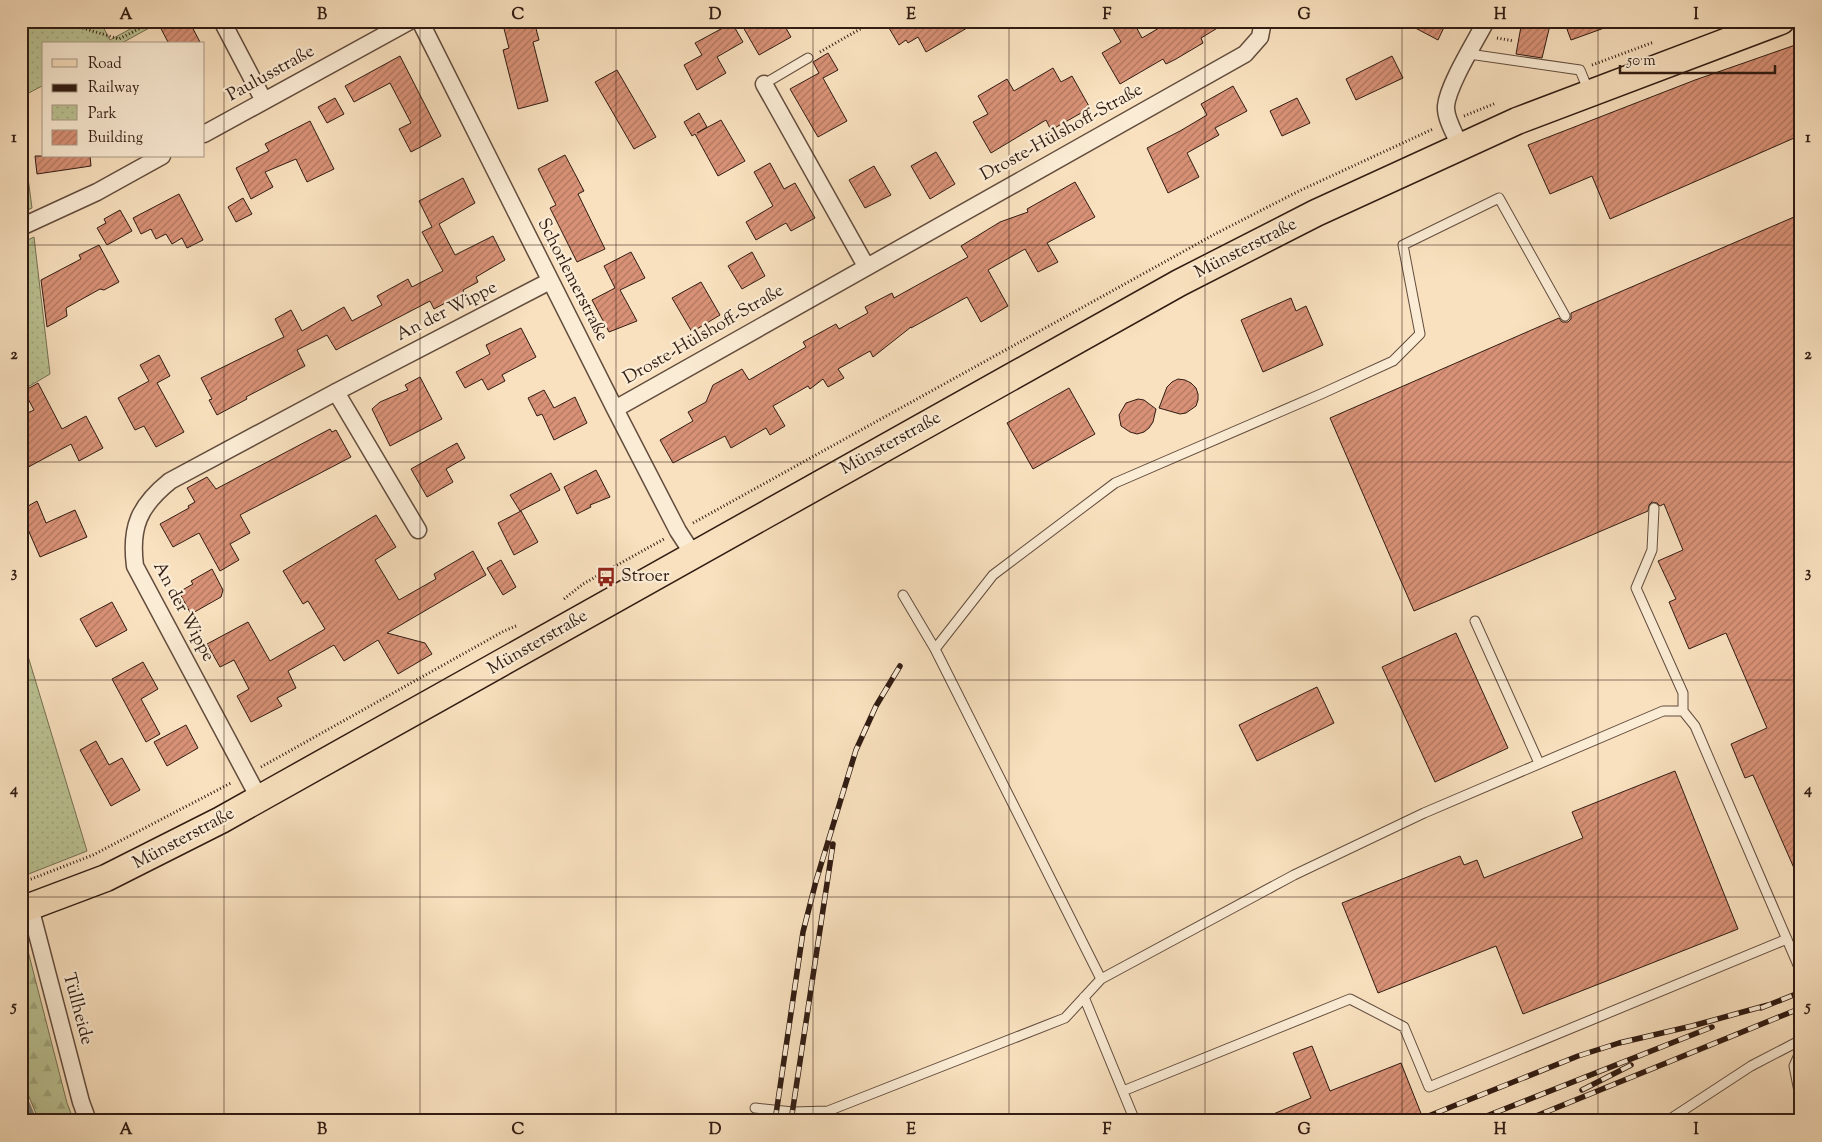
<svg xmlns="http://www.w3.org/2000/svg" width="1822" height="1142" font-family="'Sorts Mill Goudy',serif">
	<style>
		.forest { fill: url(#forest-firs); stroke: #767054 }
		.park { fill: url(#park-dots); stroke: #767054 }
		.lines { fill: none; stroke-linecap: round; stroke-linejoin: round }
		.stream { stroke: #737c76; stroke-width: 6 }
		.building { fill: url(#building-hatch); stroke: #311c13 }
		.service-casing { stroke: #634d3e; stroke-width: 11 }
		.minor-casing { stroke: #634d3e; stroke-width: 19 }
		.primary-casing { stroke: #311c13; stroke-width: 29 }
		.path { stroke: #311c13; stroke-width: 3; stroke-dasharray: 1 2.5; stroke-linecap: butt }
		.service { stroke: #fbecd5; stroke-width: 9 }
		.minor { stroke: #fbecd5; stroke-width: 16 }
		.primary { stroke: #f9e1bf; stroke-width: 26 }
		.rail-casing { stroke: #311c13; stroke-width: 5.5 }
		.rail { stroke: #fbecd5; stroke-width: 4; stroke-dasharray: 11; stroke-linecap: butt }
		.grid { fill: none; stroke: #311c13; stroke-width: 1; stroke-opacity: 0.55 }
		.labels { text-anchor: middle; dominant-baseline: central; stroke-width: 4.5; stroke-linejoin: round; paint-order: stroke }
		.street-label { font-size: 18px; fill: #311c13; stroke: #fbecd5 }
		.poi-label { font-size: 18px; fill: #311c13; stroke: #fbecd5; text-anchor: start }
		.neatline { fill: none; stroke: #311c13; stroke-width: 2 }
		.grid-label { font-size: 16px; text-anchor: middle; font-weight: bold; fill: #311c13 }
	</style>
	<defs>
		<pattern id="forest-firs" width="22" height="20" patternUnits="userSpaceOnUse" patternTransform="scale(1.25)"><rect width="22" height="20" fill="#bbc394"/><path d="M5 1l3.5 6h-7zM16 11l3.5 6h-7z" fill="#a1a77f"/></pattern>
		<pattern id="park-dots" width="8" height="8" patternUnits="userSpaceOnUse" patternTransform="scale(1.25)"><rect width="8" height="8" fill="#bbc394"/><path d="M2 2h.1M6 6h.1" fill="none" stroke="#a1a77f" stroke-width="1.8" stroke-linecap="round"/></pattern>
		<pattern id="building-hatch" width="6" height="6" patternUnits="userSpaceOnUse" patternTransform="scale(1.25)"><rect width="6" height="6" fill="#d99277"/><path d="M-1 1l2-2M0 6l6-6M5 7l2-2" fill="none" stroke="#b17660"/></pattern>
	</defs>
	<rect width="100%" height="100%" fill="#f9e1bf"/>
	<filter id="stains"><feTurbulence type="fractalNoise" baseFrequency=".004" numOctaves="4"/><feColorMatrix values="0 0 0 0 .2 0 0 0 0 .09 0 0 0 0 .02 0 0 0 .5 -.17"/></filter>
	<radialGradient id="worn" r=".72"><stop offset=".6" stop-color="#630" stop-opacity="0"/><stop offset="1" stop-color="#630" stop-opacity=".3"/></radialGradient>
	<path class="forest" d="M21,945L28,951L67,1103L74,1121H39L21,1077Z"/>
	<path class="park" d="M21,21H100L110,40L145,21H162L120,44H44V85L21,97Z
		M21,125L32,208L21,213Z
		M34,237L50,374L21,391V243Z
		M21,633L87,851L21,877Z"/>
	<g class="lines">
		<path class="stream" d="M21,1090L34,1121"/>
	</g>
	<path class="building" d="M157,21H189L201,44H169Z
		M502,21H534L539,40L533,42L548,101L518,109L503,50L509,48Z
		M752,21H782L791,37L759,55L743,27Z
		M901,21H979L926,52L918,37L908,43L906,40L899,45L889,28Z
		M1109,21H1133L1142,38L1171,21H1229L1201,38L1203,43L1176,59L1166,64L1163,59L1120,84L1102,53L1121,42Z
		M1402,21H1447L1438,40Z
		M1522,21H1551L1542,58L1516,54Z
		M1564,21H1618V23L1571,40Z
		M732,23L743,42L717,57L726,73L697,90L684,65L702,55L695,43Z
		M1801,43V135L1610,219L1592,176L1550,194L1528,145L1695,80Z
		M828,53L838,70L823,78L847,121L818,137L790,89L819,73L813,62Z
		M400,56L441,136L411,152L399,129L411,123L390,83L354,102L345,86Z
		M1392,56L1403,78L1356,100L1346,79Z
		M1053,68L1061,82L1072,76L1090,108L1051,130L1046,120L991,153L973,122L988,114L978,96L1007,79L1014,91Z
		M617,70L656,137L634,149L595,82Z
		M1233,86L1247,111L1215,128L1219,135L1187,153L1199,177L1168,193L1147,148L1180,131L1207,115L1201,104Z
		M335,98L344,114L327,123L318,107Z
		M1297,98L1310,123L1282,136L1270,111Z
		M699,113L707,127L697,133L721,120L745,161L718,176L695,134L692,136L684,122Z
		M310,121L334,169L307,182L296,159L265,172L273,187L251,199L236,168L269,151L265,144Z
		M936,152L955,184L930,199L911,166Z
		M565,155L584,191L578,194L605,249L577,262L550,208L556,205L538,169Z
		M35,156H90L91,166L37,174Z
		M770,163L784,189L795,183L815,218L791,231L786,223L756,240L746,222L773,206L754,172Z
		M874,166L891,195L865,208L849,180Z
		M463,178L475,203L439,224L455,255L493,236L505,260L476,277L478,282L463,290L464,293L434,309L430,301L336,350L327,335L297,350L305,366L246,397L247,399L217,415L209,400L212,399L201,378L284,337L275,319L291,310L302,331L344,307L352,321L382,305L377,296L408,279L412,287L443,271L422,232L432,227L419,201Z
		M1075,182L1095,217L1047,243L1058,262L1038,272L1025,249L988,270L1008,306L981,322L967,297L911,328V327L873,357L870,351L838,369L844,378L828,387L823,379L810,389L808,386L773,406L785,426L770,435L766,428L731,448L725,436L673,463L660,440L693,421L688,412L706,402L713,385L742,369L749,380L806,347L803,342L836,324L839,329L868,313L865,307L892,293L894,298L968,257L961,246L1000,222L1028,212L1027,209Z
		M179,194L203,240L187,248L182,238L172,244L166,234L156,239L151,229L141,234L133,218Z
		M243,198L252,214L236,222L228,207Z
		M120,210L132,231L107,245L97,228L106,223L104,219Z
		M1801,214V884L1753,775L1745,778L1731,744L1767,728L1726,633L1689,649L1669,602L1676,599L1658,561L1683,550L1664,504L1660,506L1657,503L1652,502L1649,505L1648,511L1414,611L1330,418L1559,318L1562,322H1568L1571,319V313Z
		M99,245L119,282L104,290L100,289L66,308L67,316L47,327L41,280L81,259L79,255Z
		M631,252L645,278L620,290L637,321L609,332L592,300L615,288L604,266Z
		M752,252L765,276L742,289L728,266Z
		M701,282L720,315L692,332L672,298Z
		M1291,298L1296,311L1306,306L1323,345L1263,372L1241,320Z
		M521,328L536,357L502,375L505,381L488,390L482,379L465,388L456,372L490,354L486,345Z
		M159,355L170,376L157,383L184,432L156,447L144,426L135,430L118,398L149,381L140,365Z
		M420,377L442,419L390,446L372,409L380,402L408,390L405,385Z
		M1178,379L1185,380L1191,383L1196,388L1198,394V400L1196,406L1186,413L1180,414L1159,408L1167,387L1172,382Z
		M38,383L62,429L86,416L103,448L79,461L71,444L21,471V416L34,410L24,391Z
		M1069,388L1095,434L1033,469L1007,423Z
		M544,390L554,408L575,397L587,423L554,440L542,414L537,416L528,398Z
		M1138,399L1144,400L1156,409L1153,422L1149,428L1144,432L1137,434L1130,432L1121,426L1119,415L1126,403Z
		M330,429L332,432L336,430L351,457L240,515L250,533L230,544L239,560L220,571L199,533L173,547L160,524L189,508L188,506L195,502L187,488L207,477L216,489Z
		M457,443L465,458L446,469L453,482L427,497L411,469Z
		M596,470L610,497L590,505L591,507L577,514L564,487Z
		M551,473L560,490L520,511L510,495Z
		M37,501L46,523L75,510L87,537L40,557L26,525L21,528V510Z
		M521,511L538,542L514,555L498,523Z
		M376,515L396,547L375,560L399,600L436,579L434,574L473,551L486,575L387,633L425,643L432,654L398,674L378,640L344,661L334,645L288,671L296,688L277,698L282,706L251,722L237,696L249,689L234,660L220,667L207,644L248,622L270,661L325,629L308,601L303,604L283,571Z
		M501,560L516,587L503,595L487,568Z
		M212,569L223,590L221,597L191,614L179,592L193,584L191,581Z
		M112,602L127,630L96,647L80,619Z
		M1456,633L1508,748L1435,782L1382,667Z
		M143,662L158,689L141,699L160,734L146,742L112,679Z
		M1317,687L1334,723L1257,761L1239,725Z
		M186,725L198,748L167,766L154,742Z
		M96,741L109,765L122,758L140,790L111,806L80,750Z
		M1675,771L1738,929L1523,1014L1496,946L1378,993L1342,903L1460,856L1464,865L1477,860L1484,878L1583,838L1572,812Z
		M1312,1046L1330,1091L1401,1063L1424,1121H1257L1311,1098L1293,1053Z"/>
	<g class="lines">
		<defs>
			<path id="service" d="M1469,54L1580,70L1589,92
				M764,84L808,58
				M1654,508L1652,550L1636,588L1683,693V711
				M903,595L935,649L1101,979
				M1475,621L1539,763
				M935,649L993,575L1115,483L1321,394L1393,361L1420,334L1403,245L1499,198L1565,316
				M1084,997L1135,1121
				M1801,1050L1794,1066L1801,1102
				M1123,1091L1350,999L1404,1027L1429,1087L1787,939
				M755,1108L793,1112L828,1111L1065,1018L1101,979L1294,875L1424,813L1663,711H1683L1695,726L1801,972
				M1667,1121L1751,1066L1801,1040"/>
			<path id="minor" d="M222,21L264,101
				M420,21L615,409L678,531L693,554
				M764,84L866,266
				M204,134L410,21
				M1460,146C1455,134 1445,118 1446,106C1448,85 1475,42 1486,21
				M21,227L97,192L162,156
				M336,392L418,530
				M615,409L1245,54L1260,37L1263,21
				M259,798L135,566C130,527 139,506 170,481L336,392L550,281
				M30,907L81,1102L88,1121"/>
			<path id="primary" d="M21,910L106,878L221,820L1179,283L1316,213L1517,121L1781,21"/>
		</defs>
		<use href="#service" class="service-casing"/>
		<use href="#minor" class="minor-casing"/>
		<use href="#primary" class="primary-casing"/>
		<path class="path" d="M76,26L119,39L154,21
			M1497,38L1514,41
			M820,52L874,21
			M1592,65L1654,42
			M1464,116L1496,103
			M693,523L1215,234L1299,191L1433,129
			M564,599L583,584L664,539
			M261,767L504,631L516,626
			M21,883L93,855L231,783"/>
		<use href="#service" class="service"/>
		<use href="#minor" class="minor"/>
		<use href="#primary" class="primary"/>
		<defs>
			<path id="rail" d="M1761,1008L1801,992
				M1582,1090L1631,1065
				M775,1121L803,932L816,881L856,750L876,706L900,666
				M791,1121L833,844
				M1416,1121L1578,1056L1619,1043L1692,1026L1768,1005
				M1474,1121L1712,1027
				M1524,1121L1801,1008"/>
		</defs>
		<use href="#rail" class="rail-casing"/>
		<use href="#rail" class="rail"/>
	</g>
	<path class="grid" d="M224,21V1121M420,21V1121M616,21V1121M813,21V1121M1009,21V1121M1205,21V1121M1402,21V1121M1598,21V1121M21,245H1801M21,462H1801M21,680H1801M21,897H1801"/>
	<defs>
		<symbol id="bus-bare" viewBox="-9 -9 18 18"><path d="M-5-6H5V4H4V6H2V4H-2V6H-4V4H-5ZM-3.5-4V0h7V-4ZM-3.5 1.2v1.5H-2V1.2ZM2 1.2v1.5H3.5V1.2Z" fill="#8f2418" stroke="#fbecd5" stroke-width="2.5" paint-order="stroke"/></symbol>
	</defs>
	<g fill-rule="evenodd">
		<use href="#bus-bare" x="592" y="563" width="28" height="28"/>
	</g>
	<g class="labels">
		<g class="street-label">
			<text transform="translate(271 74) rotate(-29)">Paulusstraße</text>
			<text transform="translate(1062 133) rotate(-29)">Droste-Hülshoff-Straße</text>
			<text transform="translate(1246 249) rotate(-27)">Münsterstraße</text>
			<text transform="translate(572 280) rotate(63)">Schorlemerstraße</text>
			<text transform="translate(447 312) rotate(-27)">An der Wippe</text>
			<text transform="translate(704 335) rotate(-30)">Droste-Hülshoff-Straße</text>
			<text transform="translate(891 444) rotate(-29)">Münsterstraße</text>
			<text transform="translate(183 612) rotate(62)">An der Wippe</text>
			<text transform="translate(538 643) rotate(-30)">Münsterstraße</text>
			<text transform="translate(184 839) rotate(-28)">Münsterstraße</text>
			<text transform="translate(77 1009) rotate(75)">Tüllheide</text>
		</g>
		<g class="poi-label">
			<text x="621" y="577">Stroer</text>
		</g>
	</g>
	<rect width="1822" height="1142" fill="none" stroke="#f9e1bf" stroke-width="55"/>
	<rect x="42" y="42" width="162" height="115" fill="#fbecd5" stroke="#aa9987"/>
	<rect x="52" y="59" width="25" height="8" fill="#f9e1bf" stroke="#aa9987"/>
	<text x="88" y="68" font-size="15" fill="#311c13">Road</text>
	<rect x="52" y="84" width="25" height="8" fill="#311c13" stroke="#aa9987"/>
	<text x="88" y="92" font-size="15" fill="#311c13">Railway</text>
	<rect x="52" y="105" width="25" height="15" fill="url(#park-dots)" stroke="#aa9987"/>
	<text x="88" y="118" font-size="15" fill="#311c13">Park</text>
	<rect x="52" y="130" width="25" height="15" fill="url(#building-hatch)" stroke="#aa9987"/>
	<text x="88" y="142" font-size="15" fill="#311c13">Building</text>
	<path d="M1620 65v8h155v-8" fill="none" stroke="#311c13" stroke-width="2.5"/>
	<text x="1627" y="65" font-size="15" fill="#311c13" stroke="#fbecd5" stroke-width="4" paint-order="stroke">50 m</text>
	<rect x="28" y="28" width="1766" height="1086" class="neatline"/>
	<g class="grid-label">
		<text x="126" y="19">A</text>
		<text x="322" y="19">B</text>
		<text x="518" y="19">C</text>
		<text x="715" y="19">D</text>
		<text x="911" y="19">E</text>
		<text x="1107" y="19">F</text>
		<text x="1304" y="19">G</text>
		<text x="1500" y="19">H</text>
		<text x="1696" y="19">I</text>
		<text x="14" y="142">1</text>
		<text x="1808" y="142">1</text>
		<text x="14" y="359">2</text>
		<text x="1808" y="359">2</text>
		<text x="14" y="577">3</text>
		<text x="1808" y="577">3</text>
		<text x="14" y="794">4</text>
		<text x="1808" y="794">4</text>
		<text x="14" y="1011">5</text>
		<text x="1808" y="1011">5</text>
		<text x="126" y="1134">A</text>
		<text x="322" y="1134">B</text>
		<text x="518" y="1134">C</text>
		<text x="715" y="1134">D</text>
		<text x="911" y="1134">E</text>
		<text x="1107" y="1134">F</text>
		<text x="1304" y="1134">G</text>
		<text x="1500" y="1134">H</text>
		<text x="1696" y="1134">I</text>
	</g>
	<rect width="100%" height="100%" filter="url(#stains)"/>
	<rect width="100%" height="100%" fill="url(#worn)"/>
</svg>
